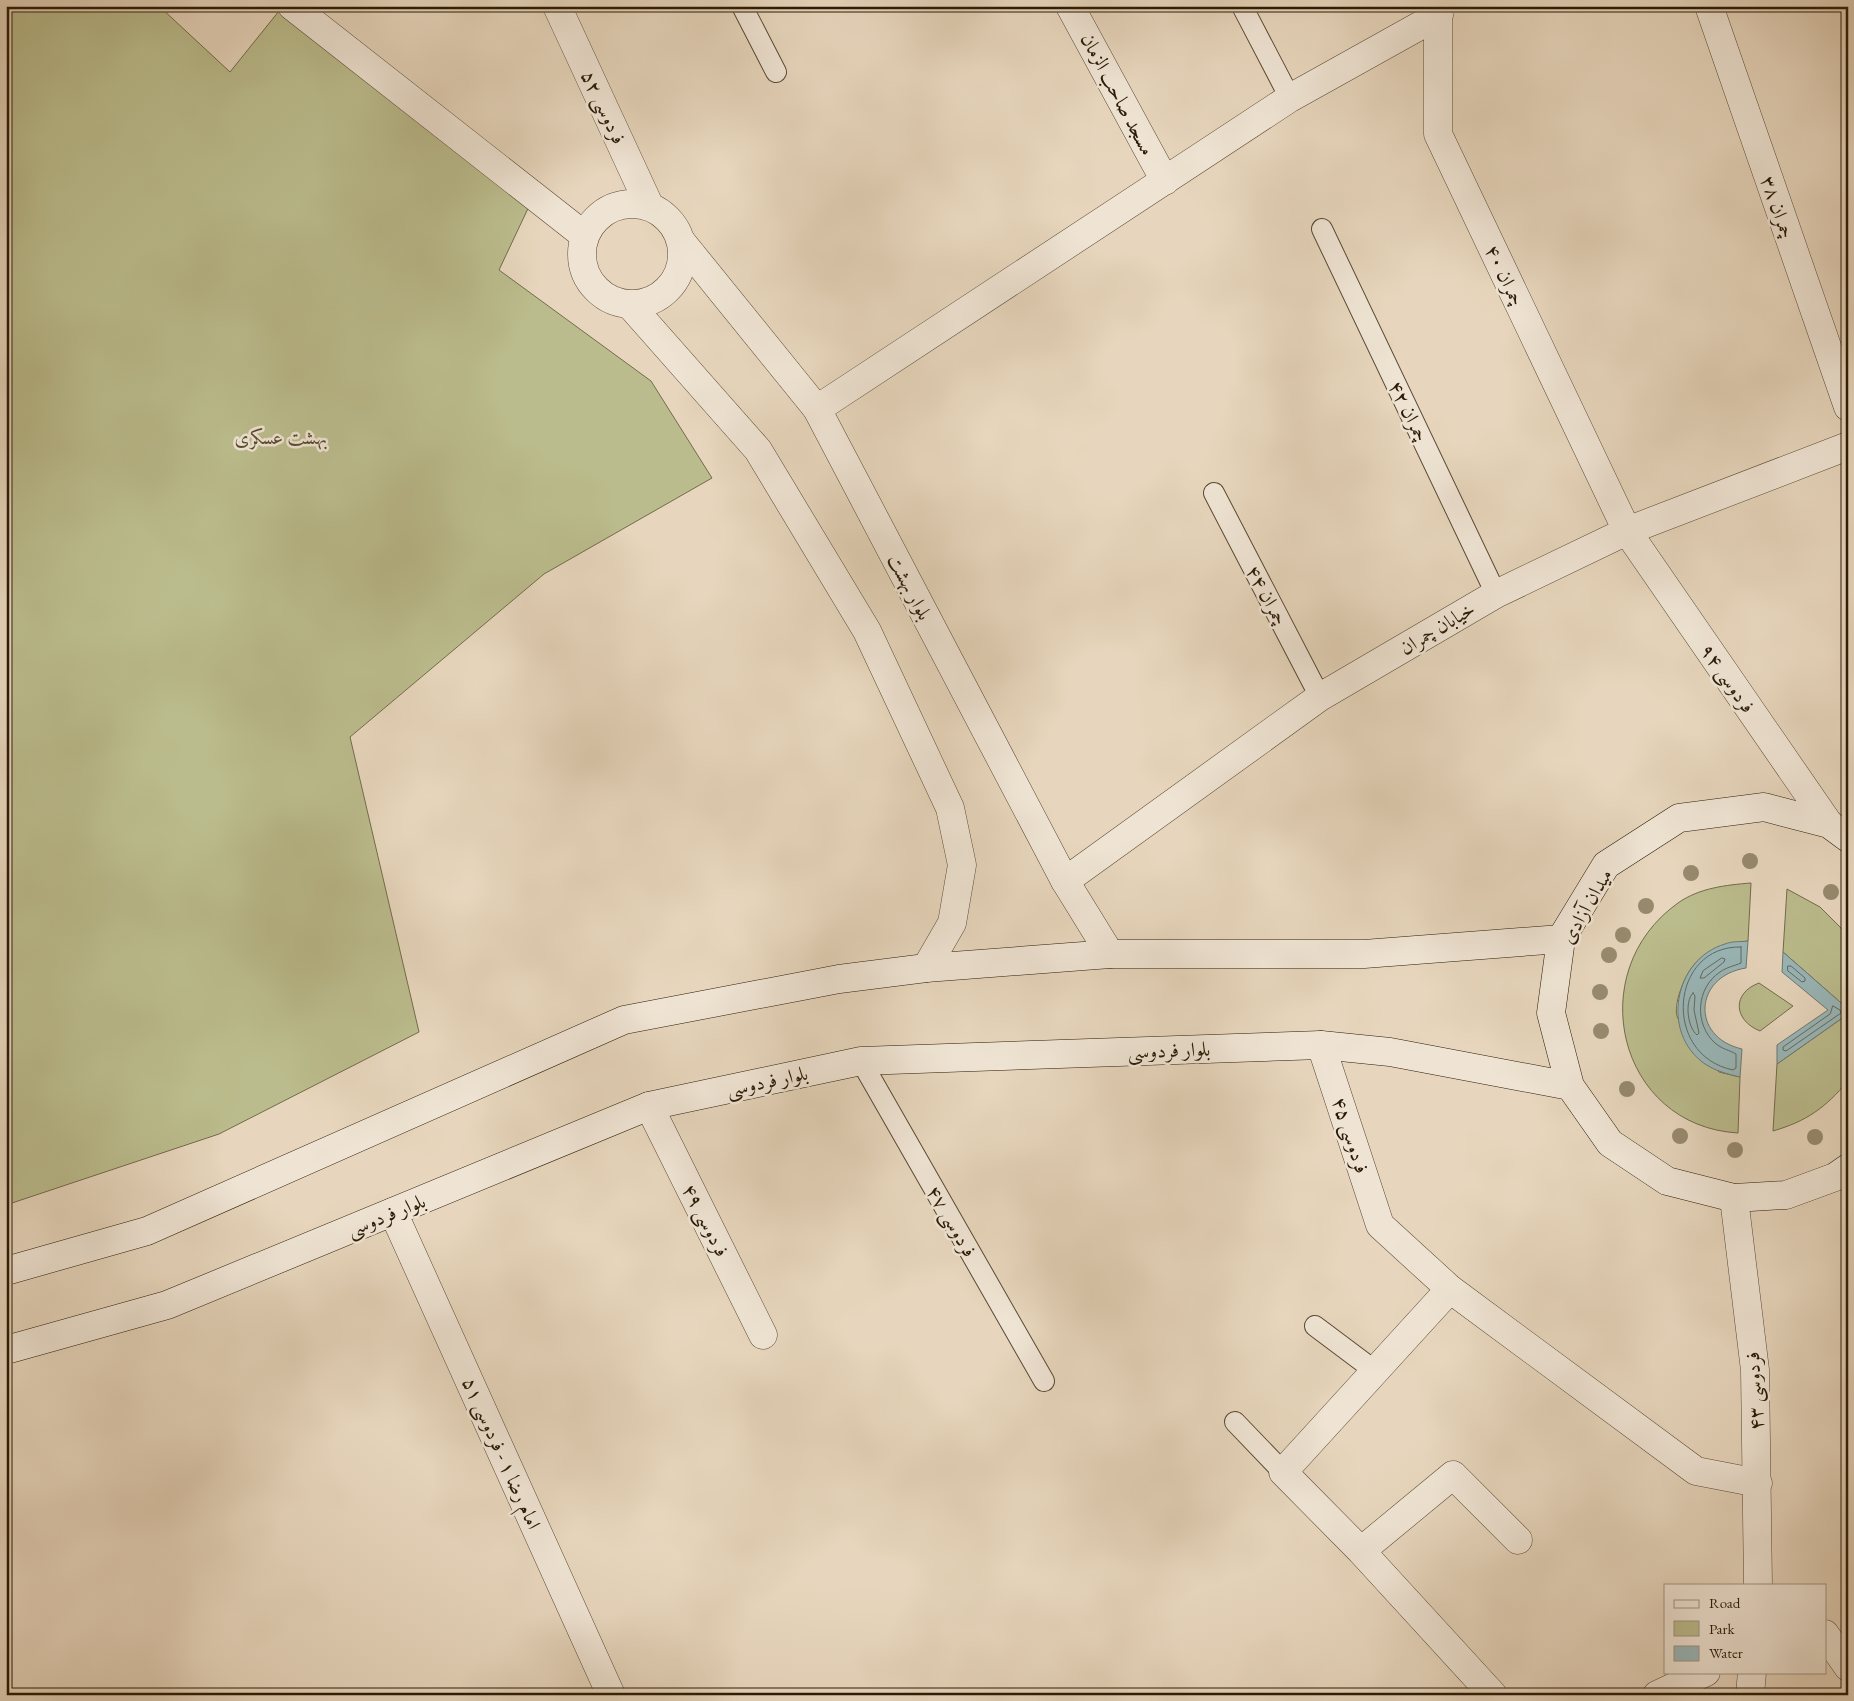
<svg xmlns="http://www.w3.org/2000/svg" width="1854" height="1701" font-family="'EB Garamond',Amiri,serif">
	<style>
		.green { fill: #bbbc8d; stroke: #726c4a }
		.water { fill: #99b7b9; stroke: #6d7971 }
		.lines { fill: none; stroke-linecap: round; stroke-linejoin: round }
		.shore { stroke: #626960; stroke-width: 1 }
		.service-casing { stroke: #594a34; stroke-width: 22 }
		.minor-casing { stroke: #594a34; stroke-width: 29 }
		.tertiary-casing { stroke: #594a34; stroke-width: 29 }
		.secondary-casing { stroke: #2a1b06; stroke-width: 29 }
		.service { stroke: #efe4d4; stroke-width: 20 }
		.minor { stroke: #efe4d4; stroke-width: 28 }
		.tertiary { stroke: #efe4d4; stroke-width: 28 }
		.secondary { stroke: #efe4d4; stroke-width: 28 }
		.tree { fill: #978a6e }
		.labels { text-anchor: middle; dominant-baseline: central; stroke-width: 5; stroke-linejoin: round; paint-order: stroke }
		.street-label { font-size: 20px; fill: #2a1b06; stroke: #efe4d4 }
		.park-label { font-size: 20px; font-style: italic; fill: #564b2e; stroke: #efe4d4 }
	</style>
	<rect width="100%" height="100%" fill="#e7d6bd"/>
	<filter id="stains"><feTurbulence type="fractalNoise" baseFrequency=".004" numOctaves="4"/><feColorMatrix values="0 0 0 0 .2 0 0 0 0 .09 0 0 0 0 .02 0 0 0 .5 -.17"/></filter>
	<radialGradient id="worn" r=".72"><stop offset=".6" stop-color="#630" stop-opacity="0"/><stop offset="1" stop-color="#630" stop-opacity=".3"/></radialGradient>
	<path class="green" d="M6,6H159L230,72L279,11L532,200L499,270L651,381L712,478L544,574L350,737L419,1032L219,1134L6,1205Z
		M1751,883L1748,941C1714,945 1692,956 1681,989C1678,996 1675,1009 1677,1016C1681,1027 1710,1061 1719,1072L1740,1077L1738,1133C1618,1126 1581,972 1678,903C1699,888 1726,885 1751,883Z
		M1787,889L1820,907L1848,935V1009L1783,952Z
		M1759,983L1793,1006L1760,1031C1733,1020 1732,993 1759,983Z
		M1848,1014V1081C1825,1108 1807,1121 1773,1131L1777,1064Z"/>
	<path class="water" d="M1748,941L1746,968C1694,976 1690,1037 1742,1049L1740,1077C1727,1074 1716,1071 1705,1064C1660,1033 1674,959 1725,944C1732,941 1740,942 1748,941Z
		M1783,952L1848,1009V1014L1777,1064V1045L1828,1010L1782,972Z"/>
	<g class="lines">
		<path class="shore" d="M1741,947V963C1734,966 1727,967 1720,972C1696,988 1694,1024 1715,1043C1722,1049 1729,1050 1736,1054V1068L1733,1070C1661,1055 1670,945 1741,947Z
			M1722,958L1725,959L1724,962L1704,978H1700L1703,971Z
			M1788,966H1791L1805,978V981L1802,982L1788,971Z
			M1693,993L1695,996L1694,1010L1699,1033L1697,1035C1688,1028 1684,1002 1693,993Z
			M1833,1006L1840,1010L1841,1013L1786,1051L1783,1050V1047L1830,1014Z"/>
		<defs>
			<path id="service" d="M742,6L776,72
				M1242,6L1290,98
				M1322,229L1496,594
				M1214,493L1320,697
				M861,1061L1044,1381
				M1315,1326L1375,1371
				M1235,1422L1283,1472"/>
			<path id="minor" d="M292,6L585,236
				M557,6L650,207
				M1070,6L1165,181
				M1438,6V134L1627,531L1829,824
				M1709,6L1848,407
				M582 254a50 50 0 1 1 100 0a50 50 0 1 1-100 0Z
				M817,409L1290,98L1439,15
				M1065,881L1320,697L1496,594L1627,531L1848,446
				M1321,1045L1380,1225L1450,1289L1696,1471L1758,1483
				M649,1106L763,1335
				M1734,1198L1755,1370L1758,1585
				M393,1212L611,1695
				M1450,1289L1283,1472L1361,1551L1493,1695
				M1361,1551L1453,1475L1518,1540
				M1825,1634L1848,1667
				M1657,1695L1706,1672
				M1750,1695L1752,1672"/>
			<path id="tertiary" d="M681,241L817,409L1065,881L1110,954
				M630,305L758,450L867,631L950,808L962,865L952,923L926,968"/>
			<path id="secondary" d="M1848,838L1829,824L1764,807L1679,818L1606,865L1561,939L1551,1013L1570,1086L1610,1143L1667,1181L1734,1198L1786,1195L1835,1177L1848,1168
				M6,1271L147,1231L624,1020L839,979L926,968L1110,954H1364L1561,939
				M6,1350L167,1305L649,1106L861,1061L1321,1045L1390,1052L1570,1086"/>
		</defs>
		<use href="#service" class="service-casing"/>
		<use href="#minor" class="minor-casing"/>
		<use href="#tertiary" class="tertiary-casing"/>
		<use href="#secondary" class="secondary-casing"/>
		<use href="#service" class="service"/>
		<use href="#minor" class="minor"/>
		<use href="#tertiary" class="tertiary"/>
		<use href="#secondary" class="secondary"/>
	</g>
	<g class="tree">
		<circle cx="1750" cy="861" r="8"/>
		<circle cx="1691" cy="873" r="8"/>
		<circle cx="1831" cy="892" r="8"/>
		<circle cx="1646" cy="906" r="8"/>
		<circle cx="1623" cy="935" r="8"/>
		<circle cx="1609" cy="955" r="8"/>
		<circle cx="1600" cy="992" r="8"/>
		<circle cx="1601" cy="1031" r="8"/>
		<circle cx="1627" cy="1089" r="8"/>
		<circle cx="1680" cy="1136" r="8"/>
		<circle cx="1815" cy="1137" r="8"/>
		<circle cx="1735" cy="1150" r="8"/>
	</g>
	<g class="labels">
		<g class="street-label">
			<text transform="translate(1118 94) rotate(62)">مسجد صاحب الزمان</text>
			<text transform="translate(604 107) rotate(65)">فردوسی ۵۲</text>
			<text transform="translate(1778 207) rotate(71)">چمران ۳۸</text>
			<text transform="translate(1505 275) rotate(65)">چمران ۴۰</text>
			<text transform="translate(1409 411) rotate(64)">چمران ۴۲</text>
			<text transform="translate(910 587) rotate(62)">بلوار بهشت</text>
			<text transform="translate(1267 595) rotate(62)">چمران ۴۴</text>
			<text transform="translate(1437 628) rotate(-31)">خیابان چمران</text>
			<text transform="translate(1728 678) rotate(55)">فردوسی ۹۴</text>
			<text transform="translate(1586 906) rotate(-60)">میدان آزادی</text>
			<text transform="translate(1169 1050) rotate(-2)">بلوار فردوسی</text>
			<text transform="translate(767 1081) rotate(-12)">بلوار فردوسی</text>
			<text transform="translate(1351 1135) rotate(72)">فردوسی ۴۵</text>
			<text transform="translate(386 1215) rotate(-22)">بلوار فردوسی</text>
			<text transform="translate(706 1220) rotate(63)">فردوسی ۴۹</text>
			<text transform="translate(952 1221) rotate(60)">فردوسی ۴۷</text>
			<text transform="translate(1754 1391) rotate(-93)">فردوسی ۴۳</text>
			<text transform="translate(502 1453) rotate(66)">امام رضا ۱ - فردوسی ۵۱</text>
		</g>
		<g class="park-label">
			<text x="281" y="437">بهشت عسکری</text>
		</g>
	</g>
	<rect width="1854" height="1701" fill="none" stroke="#e7d6bd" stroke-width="25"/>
	<rect x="8" y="8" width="1839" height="1686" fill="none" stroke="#2a1b06" stroke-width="2.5"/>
	<rect x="12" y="12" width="1829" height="1676" fill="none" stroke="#2a1b06"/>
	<rect x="1664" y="1584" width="162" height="90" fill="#efe4d4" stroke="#a09482"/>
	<rect x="1674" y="1600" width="25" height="8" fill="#efe4d4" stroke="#a09482"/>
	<text x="1709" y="1608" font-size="15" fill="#2a1b06">Road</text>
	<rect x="1674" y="1621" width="25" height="15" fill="#bbbc8d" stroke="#a09482"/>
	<text x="1709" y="1634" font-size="15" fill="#2a1b06">Park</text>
	<rect x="1674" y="1646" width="25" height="15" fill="#99b7b9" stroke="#a09482"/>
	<text x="1709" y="1658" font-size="15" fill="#2a1b06">Water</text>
	<rect width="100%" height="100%" filter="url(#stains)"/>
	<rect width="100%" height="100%" fill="url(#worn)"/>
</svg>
